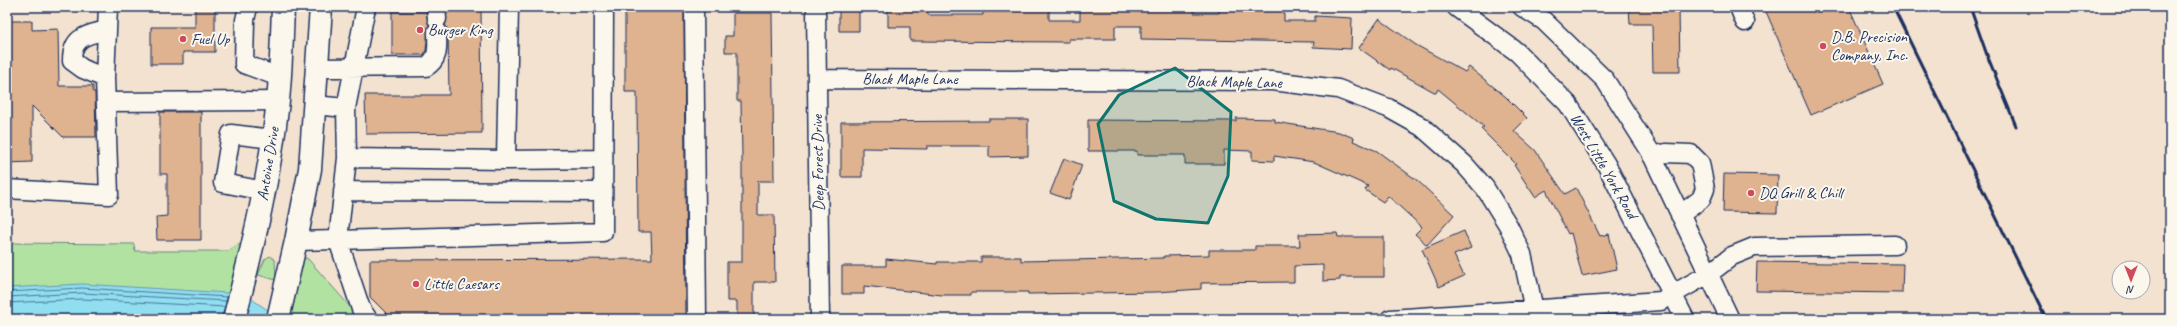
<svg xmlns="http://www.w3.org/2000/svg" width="2177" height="326" font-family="Caveat,sans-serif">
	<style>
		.green { fill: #b2e2a1; stroke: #668880 }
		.water { fill: #91def0; stroke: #6298b6 }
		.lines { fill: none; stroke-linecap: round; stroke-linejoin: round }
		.shore { stroke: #4a7598; stroke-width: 1 }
		.building { fill: #dfb290; stroke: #1b2f5e }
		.minor-casing { stroke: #1b2f5e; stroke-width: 21 }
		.major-casing { stroke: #1b2f5e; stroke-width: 25 }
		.minor { stroke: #fbf7ec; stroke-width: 18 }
		.major { stroke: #fbf7ec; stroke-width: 22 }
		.rail { stroke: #1b2f5e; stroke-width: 3 }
		.marked { fill: #0f766e; fill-opacity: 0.2; stroke: #0f766e; stroke-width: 3; stroke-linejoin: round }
		.poi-dot { fill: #d1495b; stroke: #fbf7ec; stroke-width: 1.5 }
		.labels { text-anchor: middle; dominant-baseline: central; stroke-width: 4; stroke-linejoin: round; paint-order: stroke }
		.poi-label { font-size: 16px; fill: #1b2f5e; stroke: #fbf7ec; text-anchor: start }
		.street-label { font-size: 16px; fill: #1b2f5e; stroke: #fbf7ec }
	</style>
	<rect width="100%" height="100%" fill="#f3e2d0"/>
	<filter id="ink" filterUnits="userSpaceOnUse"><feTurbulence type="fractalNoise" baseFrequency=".025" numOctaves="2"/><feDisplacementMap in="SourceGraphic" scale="8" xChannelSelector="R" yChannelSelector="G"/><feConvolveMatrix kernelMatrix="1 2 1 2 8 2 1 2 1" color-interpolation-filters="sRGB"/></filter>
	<g filter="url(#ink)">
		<path class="green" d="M7,243L134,244L135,251H228L239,244L245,245L222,319H7Z
			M270,256L275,260L276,280L258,275L265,259Z
			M306,258L308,259L361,319H286L303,259Z"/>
		<path class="water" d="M82,284L244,294L281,319H7V288Z"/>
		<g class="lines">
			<path class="shore" d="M7,292L82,288L227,297
				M7,297L82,293L226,301
				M7,303L82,299L225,307"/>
		</g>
		<path class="building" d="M195,7H215V52H183V64H151V27H195Z
			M448,7H481L482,133L366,134L365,95H449L448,31L445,25Z
			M625,7H684L686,319H392L370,297V260L652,259L651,232H638L637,92H625Z
			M839,7H859V31H839Z
			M888,7H928V15H983V8L1049,7V20H1080V7H1194V13H1219V7H1284V21H1315V16L1352,18L1351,49L1313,47L1314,42L1141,39V26H1115V39H1069V42L910,41V27H888Z
			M1629,7H1679L1680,72H1653L1652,24H1630Z
			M1764,7H1849L1883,84L1811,115Z
			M392,12H426L429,25L426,50L424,55H392Z
			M733,13H772L774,181H758V215H774L775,282H754V319H737V301H727V262H742V156L741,101H737V52H725V36H733Z
			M1379,19L1416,45L1465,72L1469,67L1506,97L1527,118L1514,131L1535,150L1565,194L1576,188L1600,236L1609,234L1617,269L1582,276L1571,233L1568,234L1546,190L1535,197L1514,165L1516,164L1481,129L1484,127L1438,89L1436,93L1391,68L1390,70L1359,48Z
			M7,21H32V30L58,29L59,86H93V92H95L96,137H63L32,106V162L7,163Z
			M160,112H201V240H157L156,217L167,216V174H160Z
			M1236,118L1275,119V122L1339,132L1354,138L1353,141L1377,151L1418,181L1454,215L1427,245L1415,234L1422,227L1388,196L1383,202L1365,190L1368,186L1314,162L1274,156V161L1252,160V151L1224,150V164H1185V155H1137V151H1088V120L1236,121Z
			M989,119H1028V156L989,157V146H927V149L862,148V177H841V122L989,121Z
			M1064,158L1082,165L1069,200L1050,193Z
			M1724,174L1778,175L1777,213L1723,212Z
			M1464,231L1471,248L1454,255L1464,276L1439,287L1422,249Z
			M1337,233L1338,237H1384V277H1340V280L1323,281V265L1294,266V282L1201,283V289L1157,292L1028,294V292H971V295H942L864,286V294H842V266H886V259L937,264V262H981V257H1021V261L1164,258V256L1209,255V250H1255V246H1300L1299,234Z
			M1757,262L1903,264L1902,293L1756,291Z"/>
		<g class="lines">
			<defs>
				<path id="minor" d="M248,7L245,20L244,64L279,77
					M436,7L437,19
					M694,7L697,319
					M816,7L820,319
					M1456,7L1517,52L1568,104L1606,164L1685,319
					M1522,7L1544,21L1605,80L1650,151L1730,319
					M1739,7L1745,22
					M317,68L426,67C440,58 437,47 437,31
					M105,78L83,69L72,61C72,36 87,35 107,30
					M817,79L1272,81L1338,89L1388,108L1422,127L1464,164L1485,188L1508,225L1522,254L1534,310
					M106,102L278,101
					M314,105L346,108L347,158L506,160L509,7
					M346,108L366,7
					M1652,156L1666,153L1691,154L1700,163L1705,189L1701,199L1680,215
					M347,158L338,240L603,232L604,7
					M506,160L603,159
					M7,189L109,195L105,78L108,7
					M264,191L223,183L231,134L272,139
					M343,191L603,192
					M296,241L338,240L361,309L368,319
					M1390,319L1661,301L1710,273L1732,256L1754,247L1895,245"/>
				<path id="major" d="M234,319C253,247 270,175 278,101C281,70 282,38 283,7
					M278,319L296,241L310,169L321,7"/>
			</defs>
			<use href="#minor" class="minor-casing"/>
			<use href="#major" class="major-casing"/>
			<use href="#minor" class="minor"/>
			<use href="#major" class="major"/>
			<path class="rail" d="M1893,7L2046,319
				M1970,7L1987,55L2016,126"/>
		</g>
	</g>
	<path class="marked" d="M1175,68L1231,112L1228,176L1208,223L1156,219L1114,201L1098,124L1119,95Z"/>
	<g class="poi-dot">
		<circle cx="420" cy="30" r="4"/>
		<circle cx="183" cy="39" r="4"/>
		<circle cx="1823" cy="46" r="4"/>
		<circle cx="1751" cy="193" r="4"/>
		<circle cx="416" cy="284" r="4"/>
	</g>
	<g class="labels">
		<g class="poi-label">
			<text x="428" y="30">Burger King</text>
			<text x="1831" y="37">D.B. Precision<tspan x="1831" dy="18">Company, Inc.</tspan></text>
			<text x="191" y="39">Fuel Up</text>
			<text x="1759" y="193">DQ Grill &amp; Chill</text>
			<text x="424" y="284">Little Caesars</text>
		</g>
		<g class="street-label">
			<text x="910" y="79">Black Maple Lane</text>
			<text transform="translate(1234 82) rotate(1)">Black Maple Lane</text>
			<text transform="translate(818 163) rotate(-91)">Deep Forest Drive</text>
			<text transform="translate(268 164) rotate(-81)">Antoine Drive</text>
			<text transform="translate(1604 166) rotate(60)">West Little York Road</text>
		</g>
	</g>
	<rect width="2177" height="326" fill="none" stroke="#fbf7ec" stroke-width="24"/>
	<rect x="12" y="12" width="2153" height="302" fill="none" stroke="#1b2f5e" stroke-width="1.5" filter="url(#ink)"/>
	<g transform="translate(2131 280) rotate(180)"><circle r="19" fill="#fbf7ec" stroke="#a1a7b3"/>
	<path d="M0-3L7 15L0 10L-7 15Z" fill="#d1495b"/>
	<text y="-6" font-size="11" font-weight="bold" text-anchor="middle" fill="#1b2f5e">N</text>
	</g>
</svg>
